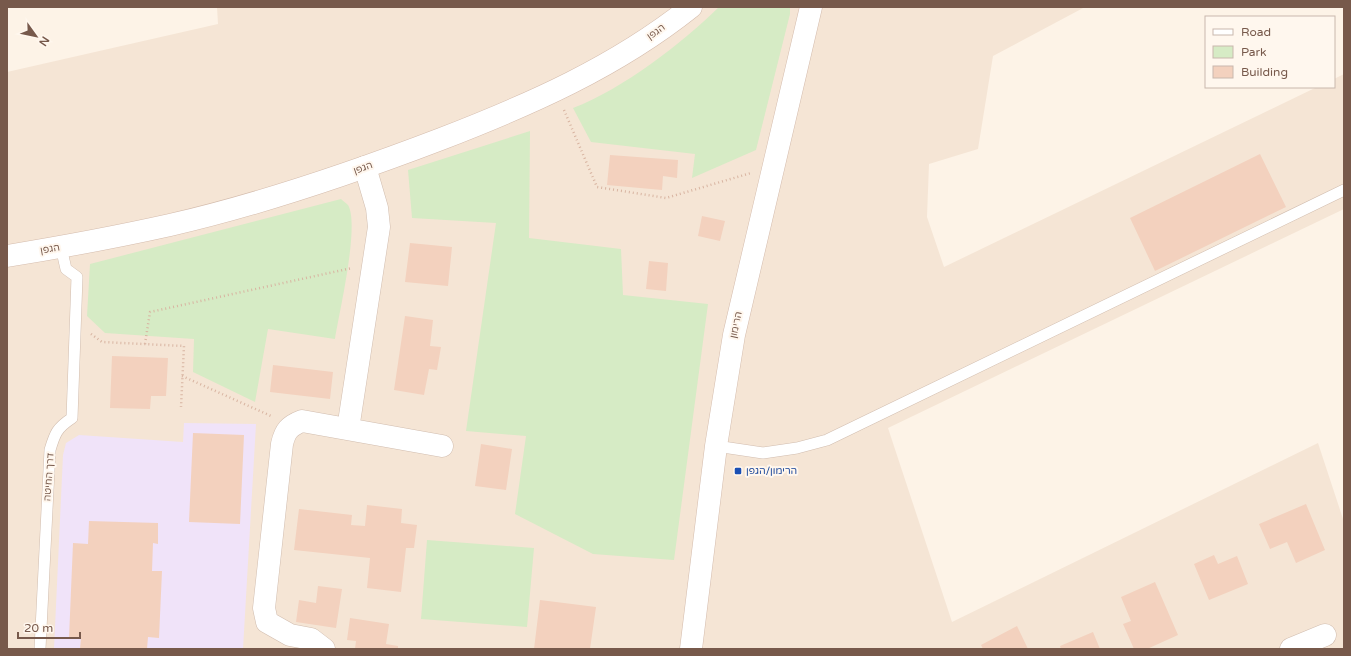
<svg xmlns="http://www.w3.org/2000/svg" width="1351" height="656" font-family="'Varela Round','Noto Sans Hebrew',sans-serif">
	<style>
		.residential { fill: #f5e5d5 }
		.education { fill: #f0e3f9 }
		.green { fill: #d6ebc5 }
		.building { fill: #f3d1be }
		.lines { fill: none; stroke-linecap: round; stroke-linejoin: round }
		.lane-casing { stroke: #d1bdaf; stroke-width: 12 }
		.street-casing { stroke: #d1bdaf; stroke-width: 23 }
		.secondary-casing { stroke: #d4bcad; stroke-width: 23 }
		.path { stroke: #d8b4a1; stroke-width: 2.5; stroke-dasharray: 1 3; stroke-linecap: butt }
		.lane { stroke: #fff; stroke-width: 11 }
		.street { stroke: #fff; stroke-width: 22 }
		.secondary { stroke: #fff; stroke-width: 22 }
		.transit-dot { fill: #1a4fb4; stroke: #fff7ee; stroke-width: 1.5 }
		.labels { text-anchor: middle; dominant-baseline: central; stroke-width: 4; stroke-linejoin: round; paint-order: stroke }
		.street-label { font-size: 10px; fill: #77594b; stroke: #fff7ee }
		.transit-label { font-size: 10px; fill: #164399; stroke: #fff7ee; text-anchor: start }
	</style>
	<rect width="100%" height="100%" fill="#fdf3e7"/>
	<path class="residential" d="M217,7H1085L993,56L978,149L929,164L927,217L944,267L1317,87H1334V79L1344,74V209L888,428L952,622L1318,443L1344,522V649H7V72L218,24Z"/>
	<path class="education" d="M184,423L256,424L243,649H54L63,455L66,443L79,435L183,442Z"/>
	<path class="green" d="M719,7H790V14L756,150L692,178L695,154L591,142L573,108C623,89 681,44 719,7Z
		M530,131L529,238L621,249L623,295L708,304L674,560L593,554L515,514L526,436L466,431L496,223L412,218L408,170Z
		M341,199C343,201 346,203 348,205C360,225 339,313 335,339L268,329L255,402L193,372L194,339L105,333L87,316L90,264Z
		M427,540L534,548L527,627L421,619Z"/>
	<path class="building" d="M1260,154L1286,207L1155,271L1130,218Z
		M610,155L678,160L677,178L663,176L662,190L607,185Z
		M702,216L725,221L720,241L698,236Z
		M410,243L452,247L448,286L405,282Z
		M649,261L668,263L666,291L646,289Z
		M405,316L433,320L430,346L441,347L437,370L429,369L424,395L394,390Z
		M112,356L168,358L166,396H151L150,409L110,408Z
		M273,365L333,372L330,399L270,392Z
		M193,433L244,435L240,524L189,522Z
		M481,444L512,449L506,490L475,486Z
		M1306,504L1325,550L1296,563L1287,542L1270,549L1259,524Z
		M367,505L402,509L401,523L417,525L414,548H406L401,592L367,588L370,558L294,550L299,509L352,515L351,525L365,526Z
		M89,521L158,523V544L153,543L152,571H162L159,638L148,637L147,649H80L81,638H69L73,543L88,544Z
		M1214,555L1218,564L1237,556L1248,584L1209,600L1194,564Z
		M1155,582L1178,635L1147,649H1134L1123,624L1131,621L1121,597Z
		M318,586L342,589L336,628L296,622L299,600L316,603Z
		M540,600L596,607L590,649H534Z
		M350,618L389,624L386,644L398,646V649H355L356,641L347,640Z
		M1017,626L1028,649H983L981,645Z
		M1093,632L1100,649H1061L1060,646Z"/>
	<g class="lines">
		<defs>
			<path id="lane" d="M716,446L763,453L797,448L827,440L1344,190
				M40,649L50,450C55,433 57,428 72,418L77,277L66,269L61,247"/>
			<path id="street" d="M348,429L379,227L377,208L365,167
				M324,649L311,639L290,635L267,622L264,608L282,444C285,431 289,426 302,421L442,446
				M1291,649L1325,635"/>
			<path id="secondary" d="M7,256C62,247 116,237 170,225C262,204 352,173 441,139C529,105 616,67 691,7
				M691,649L716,446L734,335L811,7"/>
		</defs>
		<use href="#lane" class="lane-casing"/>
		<use href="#street" class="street-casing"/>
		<use href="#secondary" class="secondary-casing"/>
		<path class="path" d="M564,110L597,187L666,198L751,173
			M91,334L102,342L184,346L181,407
			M145,344L150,312L352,268
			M182,376L271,416"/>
		<use href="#lane" class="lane"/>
		<use href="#street" class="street"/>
		<use href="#secondary" class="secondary"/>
	</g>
	<rect class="transit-dot" x="734" y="467" width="8" height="8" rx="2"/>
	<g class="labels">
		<g class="street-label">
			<text transform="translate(656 32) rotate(-35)">הגפן</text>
			<text transform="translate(363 168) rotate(-19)">הגפן</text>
			<text transform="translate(50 249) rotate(-10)">הגפן</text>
			<text transform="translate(736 325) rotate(-78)">הרימון</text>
			<text transform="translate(49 477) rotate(-86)">דרך החיטה</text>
		</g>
		<g class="transit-label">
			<text x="746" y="471">הרימון/הגפן</text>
		</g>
	</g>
	<rect width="1351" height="656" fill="none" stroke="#77594b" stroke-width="16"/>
	<rect x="1205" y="16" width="130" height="72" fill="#fff7ee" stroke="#c9b8ad"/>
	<rect x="1213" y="29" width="20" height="6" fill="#ffffff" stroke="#c9b8ad"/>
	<text x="1241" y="36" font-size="12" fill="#77594b">Road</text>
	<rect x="1213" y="46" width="20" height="12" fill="#d6ebc5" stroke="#c9b8ad"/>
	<text x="1241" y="56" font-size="12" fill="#77594b">Park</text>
	<rect x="1213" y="66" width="20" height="12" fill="#f3d1be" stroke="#c9b8ad"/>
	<text x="1241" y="76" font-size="12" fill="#77594b">Building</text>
	<g transform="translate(36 36) rotate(123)" stroke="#fff7ee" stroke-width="3" paint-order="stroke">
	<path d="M0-3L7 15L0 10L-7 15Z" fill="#77594b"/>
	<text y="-6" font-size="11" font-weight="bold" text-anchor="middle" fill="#77594b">N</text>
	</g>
	<path d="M18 632v6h62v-6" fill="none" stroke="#77594b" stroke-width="2"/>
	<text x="24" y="632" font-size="12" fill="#77594b" stroke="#fff7ee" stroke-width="3" paint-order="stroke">20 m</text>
</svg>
